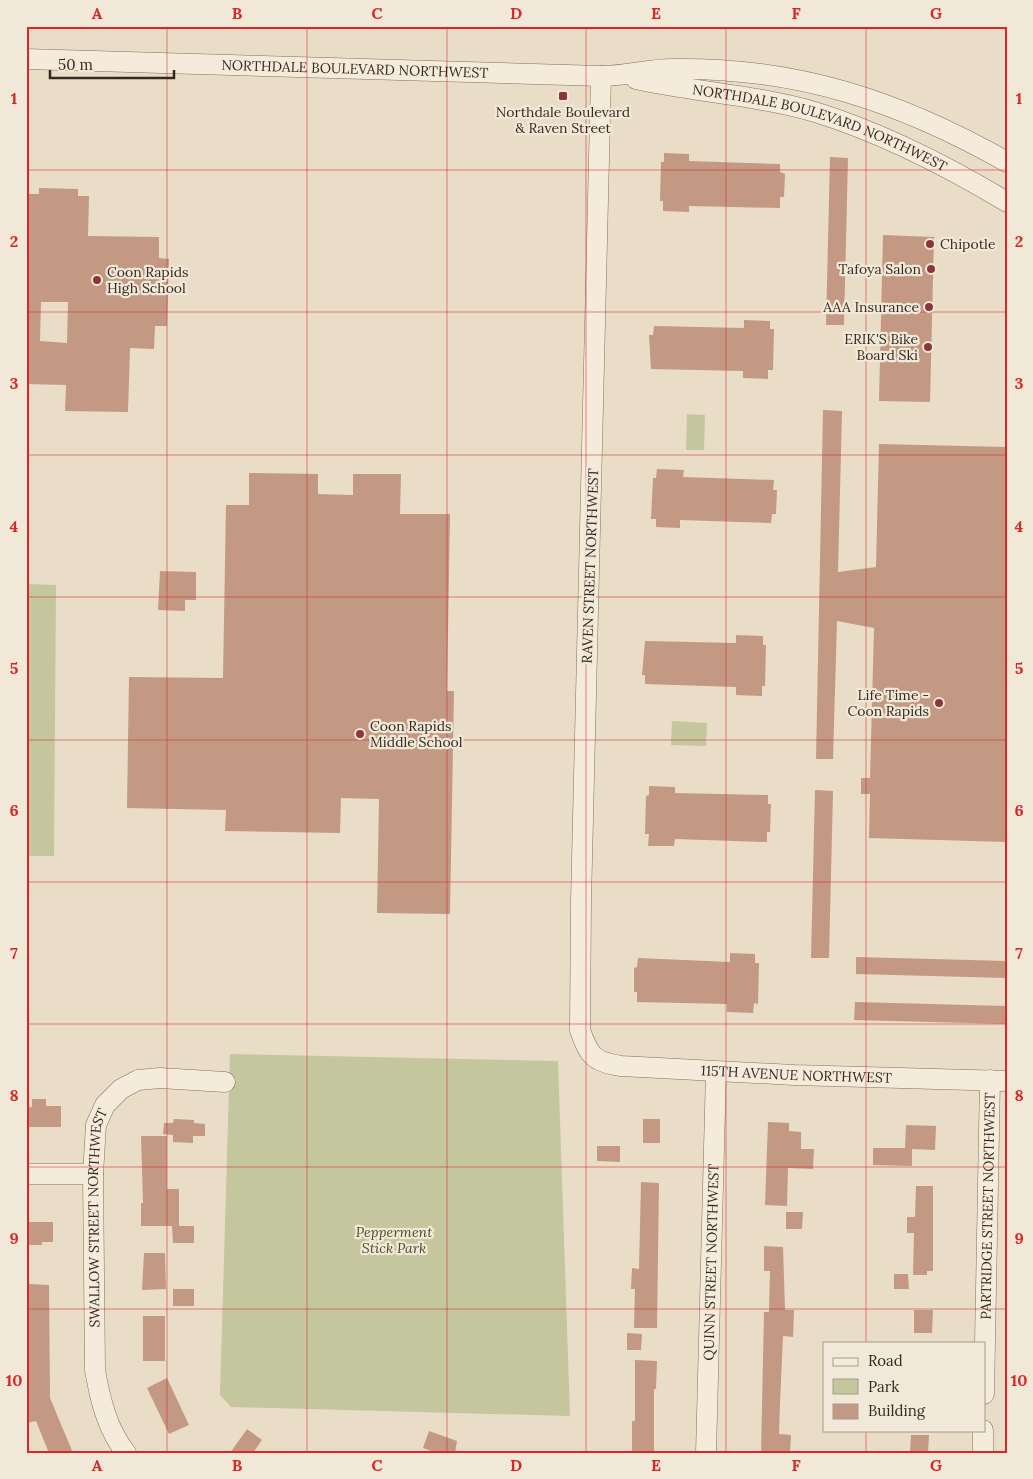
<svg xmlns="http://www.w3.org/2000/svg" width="1033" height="1479" font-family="Lora,serif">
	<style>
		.green { fill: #c4c69d }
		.building { fill: #c39983; fill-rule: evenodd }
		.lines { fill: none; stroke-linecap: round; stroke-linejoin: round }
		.minor-casing { stroke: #83705f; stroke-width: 21 }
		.minor { stroke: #f5ebdb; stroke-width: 20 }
		.grid { fill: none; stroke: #d62828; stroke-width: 1; stroke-opacity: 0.55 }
		.poi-dot { fill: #8b363c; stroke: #f2e8d7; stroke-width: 2 }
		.labels { text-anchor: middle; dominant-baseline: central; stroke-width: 4.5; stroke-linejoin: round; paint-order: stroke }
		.street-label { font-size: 14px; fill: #352a21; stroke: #f2e8d7 }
		.poi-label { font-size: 14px; fill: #352a21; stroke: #f2e8d7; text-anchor: end }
		.park-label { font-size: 14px; font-style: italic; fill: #484f2a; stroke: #f2e8d7 }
		.neatline { fill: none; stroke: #d62828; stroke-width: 2 }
		.grid-label { font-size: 16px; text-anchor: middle; font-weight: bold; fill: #d62828 }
	</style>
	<rect width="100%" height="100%" fill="#e9ddc8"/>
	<path class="green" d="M687,414L705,415L704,450H686Z
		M26,584L56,585L54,856H26Z
		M672,721L707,723L706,746L671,745Z
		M230,1054L558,1061L570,1416L231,1407L220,1395Z"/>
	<path class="building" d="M664,153L689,154V161L780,164V172L785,174L784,197H780V208L689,206V212L663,211V201H660L661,162H664Z
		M830,157L848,158L844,325H826Z
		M39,188L78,189V196H89L88,236L159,237V258L169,259L167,326H155L154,349L130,348L128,412L65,411L66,385L27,384L26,198H28L29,194H39ZM41,302H68L67,343L40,341Z
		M883,235L934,237L930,402L879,401Z
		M744,320L770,321V329H774L773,370H768V379L743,378V371L651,369L649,335H653L654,326L744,328Z
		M823,410L842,411L838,572L876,567L879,444L1007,447V842L869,838L870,794H861V778H870L874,628L837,621L833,759H816Z
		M657,469L684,470L683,477L774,480L773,490H777L776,514H772L771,523L680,520V528L656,527V519H651L653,478H656Z
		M249,473L318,474V494L353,495V474H401L400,514H450L447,691H454L450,914L377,913L379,799L341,798L340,833L225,831L226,810L127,808L129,677L223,678L226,505H249Z
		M160,571L196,572V600H185V611L158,610Z
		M736,635L763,636V645H766L765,686H762V696L736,695V687L645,684V675H642L645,641L736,643Z
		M649,786L675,787V793L768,795V804H771L770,832H767V842L675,839L674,846H648L649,834H645L646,796L649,795Z
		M815,790L833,791L829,958H811Z
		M730,953L755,954V963H759L758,1004L754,1003L753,1013L727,1012V1004L637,1002V992H634V968L637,967L638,958L730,962Z
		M856,957L1007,961V978L856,974Z
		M855,1002L1007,1006V1024L854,1020Z
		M32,1099H46V1106H61V1127H26V1107H32Z
		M174,1119L194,1120V1123L205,1124V1136H193V1143L173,1142V1135L163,1134L164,1123H173Z
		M643,1119H660V1143H643Z
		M768,1122L789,1123V1131L801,1132V1149H814L813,1169L788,1168L787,1206L765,1205Z
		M906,1125L936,1126L935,1150L912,1149V1166L873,1165V1148H905Z
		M141,1136H167V1189H179V1226H141V1203H143Z
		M597,1146H620V1162L597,1161Z
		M641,1182L659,1183L657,1328H634L635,1289H631L632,1268L639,1269Z
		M916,1186H933V1271H927V1275H913L914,1233H907V1217H915Z
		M786,1212H803L802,1229H786Z
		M26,1222H53V1242H42V1245H26Z
		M172,1226H194V1243H173Z
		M764,1246L783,1247L785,1310H794L793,1337L783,1336L780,1403L779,1434L791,1435L790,1453H761L764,1312H769L770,1271H764Z
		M144,1253H165L166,1289L142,1290Z
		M894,1274H908L909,1289H894Z
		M28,1284L49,1285L50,1398L73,1453H49L36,1421L26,1423Z
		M173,1289H194V1306H173Z
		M914,1310H933L932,1333H914Z
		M143,1316H165V1361H143Z
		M627,1333L642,1334L641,1350H627Z
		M635,1360L657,1361L656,1389H654V1453L632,1452V1421H635Z
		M167,1378L189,1425L169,1434L147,1388Z
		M247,1429L262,1440L253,1453H230Z
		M429,1431L457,1441L455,1453H436L423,1448Z
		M911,1435H929L928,1453H910Z"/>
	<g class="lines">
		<defs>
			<g id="minor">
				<path id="s1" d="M26,59L601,76C626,76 649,69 672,69C797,67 899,101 1007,162"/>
				<path id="s2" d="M601,76L581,901L580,1030C589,1056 594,1062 621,1066L794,1075L1007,1081"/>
				<path id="s3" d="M636,79C695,92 756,95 815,112C883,133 947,166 1007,202"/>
				<path d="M26,1174H93"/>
				<path id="s4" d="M984,1394L990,1080"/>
				<path id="s5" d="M126,1453C107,1429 100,1399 95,1370L93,1174L96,1125L105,1105L121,1089L138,1080L160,1078L225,1082"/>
				<path id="s6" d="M706,1453L716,1072"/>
				<path d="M983,1453V1430"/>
			</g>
		</defs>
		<use href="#minor" class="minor-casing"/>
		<use href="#minor" class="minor"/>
	</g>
	<path class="grid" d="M167,26V1453M307,26V1453M447,26V1453M586,26V1453M726,26V1453M866,26V1343M26,170H1007M26,312H1007M26,455H1007M26,597H1007M26,740H1007M26,882H1007M26,1024H1007M26,1167H1007M26,1309H1007M866,1430V1453"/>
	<g class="poi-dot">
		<rect x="558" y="91" width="10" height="10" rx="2.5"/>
		<circle cx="930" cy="244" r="5"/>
		<circle cx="931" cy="269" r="5"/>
		<circle cx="97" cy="280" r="5"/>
		<circle cx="929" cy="307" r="5"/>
		<circle cx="928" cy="347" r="5"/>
		<circle cx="939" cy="703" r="5"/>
		<circle cx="360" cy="734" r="5"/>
	</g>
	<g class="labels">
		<g class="street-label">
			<text stroke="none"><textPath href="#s1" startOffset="329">NORTHDALE BOULEVARD NORTHWEST</textPath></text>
			<text stroke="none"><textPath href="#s3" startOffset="191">NORTHDALE BOULEVARD NORTHWEST</textPath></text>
			<text transform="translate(590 566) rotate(-88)">RAVEN STREET NORTHWEST</text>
			<text stroke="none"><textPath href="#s2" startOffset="1189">115TH AVENUE NORTHWEST</textPath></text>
			<text stroke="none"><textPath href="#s4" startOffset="188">PARTRIDGE STREET NORTHWEST</textPath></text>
			<text stroke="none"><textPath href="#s5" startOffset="242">SWALLOW STREET NORTHWEST</textPath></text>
			<text stroke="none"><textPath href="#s6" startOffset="191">QUINN STREET NORTHWEST</textPath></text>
		</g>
		<g class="poi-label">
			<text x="563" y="112" text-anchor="middle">Northdale Boulevard<tspan x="563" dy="16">&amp; Raven Street</tspan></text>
			<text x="940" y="244" text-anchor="start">Chipotle</text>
			<text x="921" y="269">Tafoya Salon</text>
			<text x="107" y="272" text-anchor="start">Coon Rapids<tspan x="107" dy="16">High School</tspan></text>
			<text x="919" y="307">AAA Insurance</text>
			<text x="918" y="339">ERIK'S Bike<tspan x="918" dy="16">Board Ski</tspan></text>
			<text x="929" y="695">Life Time -<tspan x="929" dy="16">Coon Rapids</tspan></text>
			<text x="370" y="726" text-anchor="start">Coon Rapids<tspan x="370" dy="16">Middle School</tspan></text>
		</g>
		<g class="park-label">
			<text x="394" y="1232">Pepperment<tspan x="394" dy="16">Stick Park</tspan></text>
		</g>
	</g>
	<rect width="1033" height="1479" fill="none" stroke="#f2e8d7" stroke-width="55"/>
	<rect x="823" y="1342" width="162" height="90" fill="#f2e8d7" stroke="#a69c8e"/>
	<rect x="833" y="1358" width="25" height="8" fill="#f5ebdb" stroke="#a69c8e"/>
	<text x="868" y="1366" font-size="15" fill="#352a21">Road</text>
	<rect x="833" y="1379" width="25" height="15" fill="#c4c69d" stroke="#a69c8e"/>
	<text x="868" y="1392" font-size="15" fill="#352a21">Park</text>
	<rect x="833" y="1404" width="25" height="15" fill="#c39983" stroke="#a69c8e"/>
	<text x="868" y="1416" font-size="15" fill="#352a21">Building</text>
	<path d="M50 70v8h124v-8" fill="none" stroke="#352a21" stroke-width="2.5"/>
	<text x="58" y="70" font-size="15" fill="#352a21" stroke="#f2e8d7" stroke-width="4" paint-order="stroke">50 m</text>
	<rect x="28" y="28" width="978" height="1424" class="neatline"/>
	<g class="grid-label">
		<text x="97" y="19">A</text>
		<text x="237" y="19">B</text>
		<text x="377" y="19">C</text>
		<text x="516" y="19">D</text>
		<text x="656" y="19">E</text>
		<text x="796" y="19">F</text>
		<text x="936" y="19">G</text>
		<text x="14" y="104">1</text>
		<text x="1019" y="104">1</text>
		<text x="14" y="247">2</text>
		<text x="1019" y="247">2</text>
		<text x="14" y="389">3</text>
		<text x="1019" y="389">3</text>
		<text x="14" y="532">4</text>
		<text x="1019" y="532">4</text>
		<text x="14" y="674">5</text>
		<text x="1019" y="674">5</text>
		<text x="14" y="816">6</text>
		<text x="1019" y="816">6</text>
		<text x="14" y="959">7</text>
		<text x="1019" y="959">7</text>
		<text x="14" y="1101">8</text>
		<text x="1019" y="1101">8</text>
		<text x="14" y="1244">9</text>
		<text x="1019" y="1244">9</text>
		<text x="14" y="1386">10</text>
		<text x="1019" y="1386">10</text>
		<text x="97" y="1471">A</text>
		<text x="237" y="1471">B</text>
		<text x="377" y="1471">C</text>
		<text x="516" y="1471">D</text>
		<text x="656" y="1471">E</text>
		<text x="796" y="1471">F</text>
		<text x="936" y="1471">G</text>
	</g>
</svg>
